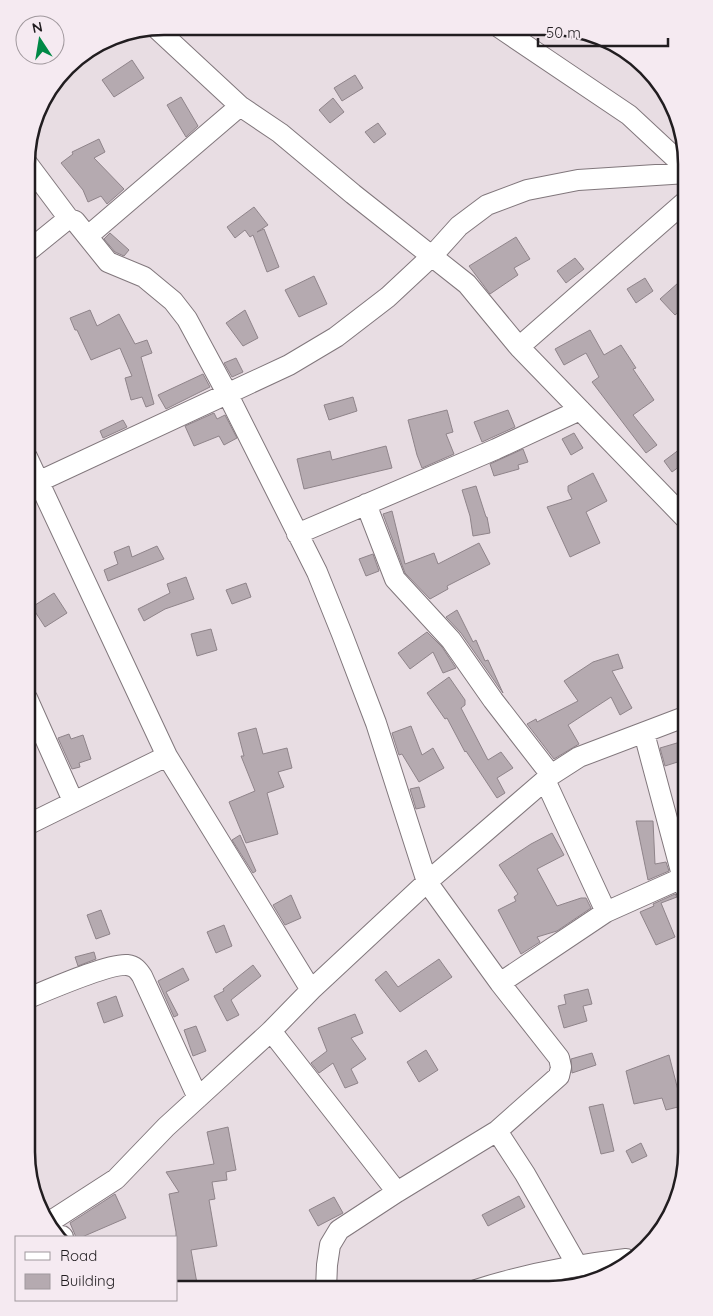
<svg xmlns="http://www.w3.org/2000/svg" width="713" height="1316" font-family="Quicksand,sans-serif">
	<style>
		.building { fill: #b5aab0; stroke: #8f848a }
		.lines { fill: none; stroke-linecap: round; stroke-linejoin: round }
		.street-casing { stroke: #81777c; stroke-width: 22 }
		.street { stroke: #fff; stroke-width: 20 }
		.rim { fill: none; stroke: #211d20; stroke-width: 2.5 }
	</style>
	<rect width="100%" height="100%" fill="#e8dde3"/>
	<path class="building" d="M132,60L144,78L114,97L102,80Z
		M355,75L363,88L342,101L334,88Z
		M181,97L198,126L186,137L167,105Z
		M333,98L344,112L330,123L319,110Z
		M378,123L386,134L374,143L365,132Z
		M99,139L105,152L94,158L124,189L107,204L101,196L88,202L83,190L61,163L73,154L72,152Z
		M254,207L268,225L257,232L264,229L279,267L267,272L253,235L250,237L245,230L235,238L227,227Z
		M110,233L129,250L124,256L115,252L104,239Z
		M516,237L530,259L514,268L518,275L490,294L469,266Z
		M575,258L584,269L566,283L557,271Z
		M314,276L327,304L299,317L285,290Z
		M645,278L653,291L636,303L627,289Z
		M678,283L687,293V305L675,315L660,299Z
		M90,310L97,326L119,314L135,344L147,340L152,353L141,357L154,404L146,407L142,397L131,400L125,378L132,376L120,348L91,360L77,330H75L70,318Z
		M245,310L258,338L243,346L226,323Z
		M590,330L604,355L621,345L636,368L633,369L654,400L633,415L657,445L646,453L592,382L599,377L586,353L564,365L555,349Z
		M236,358L243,372L232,377L224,363Z
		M203,374L210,387L166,409L158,395Z
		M353,397L357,411L329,420L324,405Z
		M447,410L453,432L446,434L454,454L422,468L417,455L408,420Z
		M508,410L515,427L482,442L474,422Z
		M214,413L217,419L225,415L237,438L224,445L219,436L194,446L185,426Z
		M123,420L127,427L103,438L100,431Z
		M574,433L583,448L571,455L562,439Z
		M386,446L392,468L304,489L297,459L330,451L332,460Z
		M523,449L528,462L518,465L519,469L494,476L490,464Z
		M680,449L687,458V461L672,472L664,461Z
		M593,473L607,501L586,512L600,543L570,557L547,507L572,499L568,491V486Z
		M476,486L486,517H487L490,533L473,536L470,516L462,490Z
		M392,511L405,564L434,553L438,564L479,543L490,564L447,586L448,589L430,599L405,573L383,514Z
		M129,546L132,557L157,546L164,559L108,581L104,570L118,564L114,552Z
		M373,554L379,571L366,576L359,559Z
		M186,577L194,599L165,609L144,621L138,609L170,593L167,584Z
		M246,583L251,597L232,604L226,590Z
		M54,593L67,613L45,627L32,607Z
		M457,610L473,642L476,640L485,661L488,660L503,693L461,633L446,617Z
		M211,629L217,650L197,656L191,634Z
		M427,632L442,647L456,668L443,673L433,652L410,669L398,653Z
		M618,654L623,668L612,671L632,708L620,715L611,697L568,725L579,744L554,759L527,724L536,719L537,722L578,701L564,681L593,662Z
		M449,677L465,700V705L461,708L488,760L501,752L513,768L497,778L505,793L497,798L466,751L465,752L447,718L445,719L427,693Z
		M411,726L422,755L433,748L444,768L419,782L402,754L399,755L392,733Z
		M256,728L263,754L287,748L292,768L278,772L284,787L267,793L278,834L246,843L229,802L255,791L241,756H244L238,733Z
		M69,734L71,739L83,735L91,759L79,763L80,767L72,769L58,738Z
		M687,740V759L665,766L660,748Z
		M419,787L425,807L416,809L410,789Z
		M636,821H653L655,864L666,862L669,871L648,880Z
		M552,833L564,855L537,869L557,906L581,898H586L591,908L557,931L537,937L540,942L521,954L498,910L516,901L514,897L518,894L499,865L531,844Z
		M240,835L256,871L253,873L232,840Z
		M675,894L677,897L661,903L675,937L656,945L640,912L654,906L653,904Z
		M291,895L301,918L285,925L273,905Z
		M101,910L110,934L96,939L87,915Z
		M224,925L232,946L216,953L207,932Z
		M94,952L96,959L78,966L75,957Z
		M439,959L452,977L400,1012L375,980L386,971L398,987Z
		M253,965L261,976L231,1000L239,1015L227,1021L214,996L224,991L223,989Z
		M183,968L189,980L166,992L178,1015L174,1017L158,981Z
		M588,989L592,1004L583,1006L587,1021L564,1028L558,1006L566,1004L564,995Z
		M116,996L123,1016L104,1023L97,1003Z
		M355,1014L363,1033L351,1038L366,1059L351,1069L358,1083L345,1088L333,1063L319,1073L311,1063L327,1051L318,1028Z
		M196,1026L206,1051L193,1056L184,1030Z
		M426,1050L438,1070L419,1082L407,1062Z
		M592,1053L596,1065L572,1073L571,1059Z
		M669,1055L682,1106L666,1110L662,1098L634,1104L626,1071Z
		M603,1104L614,1151L601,1154L589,1107Z
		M228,1127L236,1170L226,1172L227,1180L212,1182L215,1199L209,1200L217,1246L191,1250L198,1289H176V1232L169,1194L179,1192L166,1172L214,1164L207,1132Z
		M641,1143L647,1156L632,1163L626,1151Z
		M115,1194L126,1218L82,1237H76L70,1223Z
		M519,1196L525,1207L488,1226L482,1215Z
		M334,1197L343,1213L318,1226L309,1210Z"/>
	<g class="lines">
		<defs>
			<path id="street" d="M156,28L240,106L280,133L353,194L467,284L519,347L687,520
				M500,28L629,115L687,169
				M27,163L69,219L75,221L108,262L144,277L173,301L187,319L228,395L317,572L342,634L376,723L427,882L500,983L559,1058L561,1067L559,1076L497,1131L397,1192L339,1230L330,1245L327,1265L326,1289
				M88,236L240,106
				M27,252L64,222L69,219
				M519,347L687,200
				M27,457L167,756L311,990
				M27,487L289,365L336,337L388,297L432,256L459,226L487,205L527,190L578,180L687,173
				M366,504L395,579L451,640L493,700L551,775
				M297,534L496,449L580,410
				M27,698L73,801
				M644,733L686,890
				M545,780L606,912
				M27,825L167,756
				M500,983L606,912L682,878
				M26,999C46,991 109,963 127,965C135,966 138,970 142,976L198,1098
				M271,1031L397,1192
				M497,1131L525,1174L577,1265
				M51,1221L116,1179L166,1127L271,1031L311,990L427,882L551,775L579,757L687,716
				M62,1236L63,1237
				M476,1290C525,1274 575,1265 626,1259"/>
		</defs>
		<use href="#street" class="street-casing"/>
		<use href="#street" class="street"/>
	</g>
	<path d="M0 0H713V1316H0ZM164 35H549A129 129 0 0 1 678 164V1152A129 129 0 0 1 549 1281H164A129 129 0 0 1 35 1152V164A129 129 0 0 1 164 35Z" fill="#f5eaf1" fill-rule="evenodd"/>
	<path class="rim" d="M164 35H549A129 129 0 0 1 678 164V1152A129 129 0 0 1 549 1281H164A129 129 0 0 1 35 1152V164A129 129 0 0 1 164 35Z"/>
	<rect x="15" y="1236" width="162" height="65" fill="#f5eaf1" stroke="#a0989d"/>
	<rect x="25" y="1252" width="25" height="8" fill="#ffffff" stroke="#a0989d"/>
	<text x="60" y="1261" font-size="15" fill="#211d20">Road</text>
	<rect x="25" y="1274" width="25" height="15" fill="#b5aab0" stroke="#a0989d"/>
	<text x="60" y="1286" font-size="15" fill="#211d20">Building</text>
	<g transform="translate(40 40) rotate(348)"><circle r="24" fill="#f5eaf1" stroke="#a0989d"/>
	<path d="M0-4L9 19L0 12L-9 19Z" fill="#008946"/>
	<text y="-8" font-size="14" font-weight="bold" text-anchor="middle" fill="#211d20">N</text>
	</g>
	<path d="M538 38v8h130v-8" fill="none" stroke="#211d20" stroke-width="2.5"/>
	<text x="546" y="38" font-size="15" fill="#211d20" stroke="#f5eaf1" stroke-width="4" paint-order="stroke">50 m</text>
</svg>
